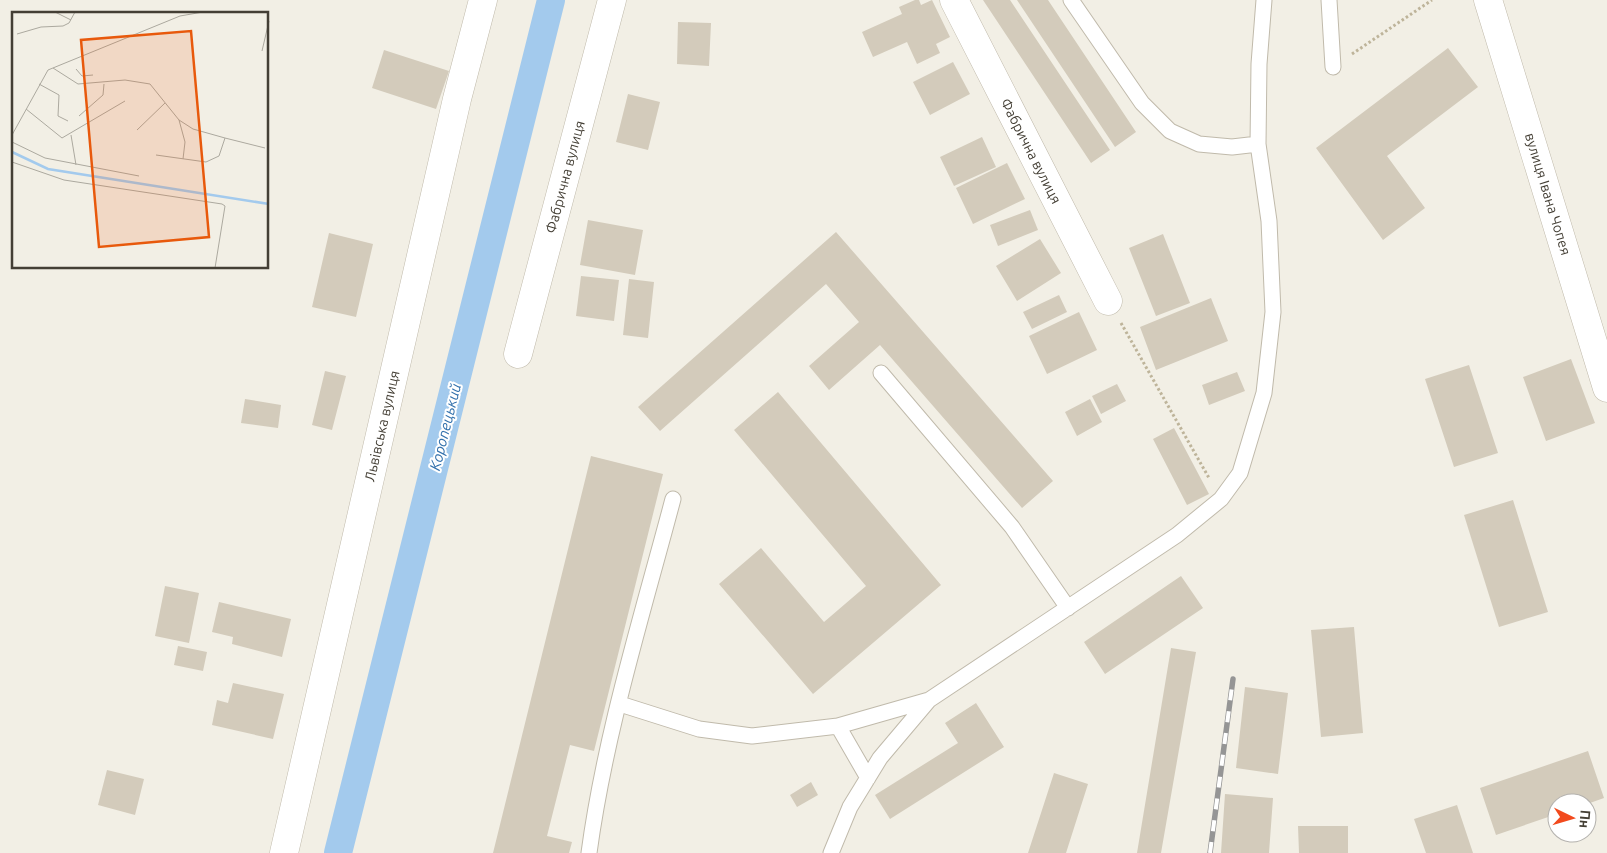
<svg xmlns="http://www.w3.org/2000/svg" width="1607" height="853" font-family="Ubuntu,sans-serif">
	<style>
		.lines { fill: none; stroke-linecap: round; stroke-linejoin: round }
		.canal { stroke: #a3caed; stroke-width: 28 }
		.building { fill: #d3cbbb }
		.lane-casing { stroke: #c0baab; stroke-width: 17 }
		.street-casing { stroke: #c0baab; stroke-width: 29 }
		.path { stroke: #beb49a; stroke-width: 3; stroke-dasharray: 2.5 2.5; stroke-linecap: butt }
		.lane { stroke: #fff; stroke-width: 15 }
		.street { stroke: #fff; stroke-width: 28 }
		.rail-casing { stroke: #959595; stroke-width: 5.5 }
		.rail { stroke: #fff; stroke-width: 4; stroke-dasharray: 11; stroke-linecap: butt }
		.labels { text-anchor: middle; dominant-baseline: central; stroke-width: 4; stroke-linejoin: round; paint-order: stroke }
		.street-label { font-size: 14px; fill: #443f35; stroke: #fff }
		.water-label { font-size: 15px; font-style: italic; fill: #3371ac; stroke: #fff }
		.inset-river { fill: none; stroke: #a3caed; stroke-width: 2.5 }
		.inset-road { fill: none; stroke: #aca99f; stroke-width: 1 }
		.view { fill: #e8590c; fill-opacity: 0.15; stroke: #e8590c; stroke-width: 2.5 }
		.inset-edge { fill: none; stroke: #443f35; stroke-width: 2.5 }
	</style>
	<rect width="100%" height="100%" fill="#f2efe5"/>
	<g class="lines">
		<path class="canal" d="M338,853L551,0"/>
	</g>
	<path class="building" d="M915,0H919L921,5L932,0L950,37L936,44L940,53L917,64L907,42L873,57L862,32L902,14L899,7Z
		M983,0H1010L1110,150L1091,163Z
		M1017,0H1048L1136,132L1115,147Z
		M678,22L711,23L709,66L677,64Z
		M1448,48L1478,87L1387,156L1425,208L1383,240L1316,148Z
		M384,50L449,71L436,109L372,88Z
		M953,62L970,94L930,115L913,82Z
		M628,94L660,102L648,150L616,142Z
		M982,137L996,167L954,186L940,157Z
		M1007,163L1025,199L973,224L956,188Z
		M1030,210L1038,230L998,246L990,225Z
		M588,220L643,230L635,275L580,265Z
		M836,232L1053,481L1022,508L880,345L829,390L809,366L859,322L826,284L660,431L638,407Z
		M329,233L373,244L356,317L312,307Z
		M1163,234L1190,303L1156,316L1129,248Z
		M1040,239L1061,273L1017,301L996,266Z
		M581,276L619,280L614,321L576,316Z
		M629,279L654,282L648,338L623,335Z
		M1059,295L1067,312L1032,329L1023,312Z
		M1211,298L1228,341L1156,370L1140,327Z
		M1079,312L1097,350L1047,374L1029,336Z
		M1571,359L1595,423L1546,441L1523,377Z
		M1469,365L1498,453L1454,467L1425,379Z
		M325,371L346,376L332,430L312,425Z
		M1237,372L1245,391L1209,405L1202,385Z
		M1117,384L1126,401L1101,414L1092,396Z
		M778,392L941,585L813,694L719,584L761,548L824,622L866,586L734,430Z
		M245,399L281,405L278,428L241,423Z
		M1090,399L1102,422L1077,436L1065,412Z
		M1174,428L1209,494L1187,505L1153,439Z
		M591,456L663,474L594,751L570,745L547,836L572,842L569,853H493Z
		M1513,500L1548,612L1499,627L1464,515Z
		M1181,576L1203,608L1105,674L1084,642Z
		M165,586L199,593L189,643L155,636Z
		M219,602L291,619L282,657L232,644L233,637L212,632Z
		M1354,627L1363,733L1321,737L1311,630Z
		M178,646L207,652L203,671L174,665Z
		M1171,648L1196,652L1161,853H1137Z
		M233,683L284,694L273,739L212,725L217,700L228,703Z
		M1245,687L1288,693L1278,774L1236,768Z
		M976,703L1004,747L890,819L875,795L958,743L945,723Z
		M1588,751L1604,798L1587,804L1557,803V814L1496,835L1480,788Z
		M107,770L144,779L135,815L98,805Z
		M1054,773L1088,784L1066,853H1028Z
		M811,782L818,795L797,807L790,795Z
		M1225,794L1273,798L1269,853H1221Z
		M1457,805L1473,853H1426L1414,819Z
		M1298,826H1348V853H1299Z"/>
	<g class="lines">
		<defs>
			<path id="lane" d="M1071,0L1142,103L1170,131L1199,144L1232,147L1258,144
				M1329,0L1333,67
				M881,373L1012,527L1068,608
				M620,704L699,729L752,736L838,726L929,700L1177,535L1221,499L1240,473L1264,393L1273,312L1269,221L1258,144L1259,64L1264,0
				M838,726L868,778
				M589,853C605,734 642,616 673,499
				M831,853L850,807L880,758L929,700"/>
			<path id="street" d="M954,0L1108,301
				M1488,0L1607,388
				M518,354L612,0
				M284,853L457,99L483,0"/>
		</defs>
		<use href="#lane" class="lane-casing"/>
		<use href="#street" class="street-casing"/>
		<path class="path" d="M1352,54L1432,0
			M1121,323L1209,478"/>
		<use href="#lane" class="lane"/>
		<use href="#street" class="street"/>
		<defs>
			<path id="rail" d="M1210,853L1233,679"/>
		</defs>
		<use href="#rail" class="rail-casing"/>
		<use href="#rail" class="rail"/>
	</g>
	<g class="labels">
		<g class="street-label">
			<text transform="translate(1031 151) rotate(63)">Фабрична вулиця</text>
			<text transform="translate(565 177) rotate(-75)">Фабрична вулиця</text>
			<text transform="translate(1548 194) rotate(73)">вулиця Івана Чопея</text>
			<text transform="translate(382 426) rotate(-77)">Львівська вулиця</text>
		</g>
		<g class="water-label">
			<text transform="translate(445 427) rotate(-76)">Коропецький</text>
		</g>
	</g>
	<g transform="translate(12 12)">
		<rect width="256" height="256" fill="#f2efe5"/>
		<path class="inset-river" d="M0,140L36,157L257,192"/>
		<path class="inset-road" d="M43,0L59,8M5,22L29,15L51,14L57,11L63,0M250,39L257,9M41,56L66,72L113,68L138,72L167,108L173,130L171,147M64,57L70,64L81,63M27,72L47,83L46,104L56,109M14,97L50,126L113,89M67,104L91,83L92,72M125,118L153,91M0,123L36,58L168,4L191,0M59,123L64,153M213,126L253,136M0,130L33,146L127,164M144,143L194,150L207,144L213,126L181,117L167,108M0,150L52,168L210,192L213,194L203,256"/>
		<path class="view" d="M179,19L197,225L87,235L69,28Z"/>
		<rect width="256" height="256" class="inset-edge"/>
	</g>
	<g transform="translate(1572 818) rotate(95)"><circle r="24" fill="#ffffff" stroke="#b4b2ae"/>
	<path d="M0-4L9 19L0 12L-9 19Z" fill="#f24a1d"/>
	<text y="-8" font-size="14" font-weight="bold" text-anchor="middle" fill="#443f35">Пн</text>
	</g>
</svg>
